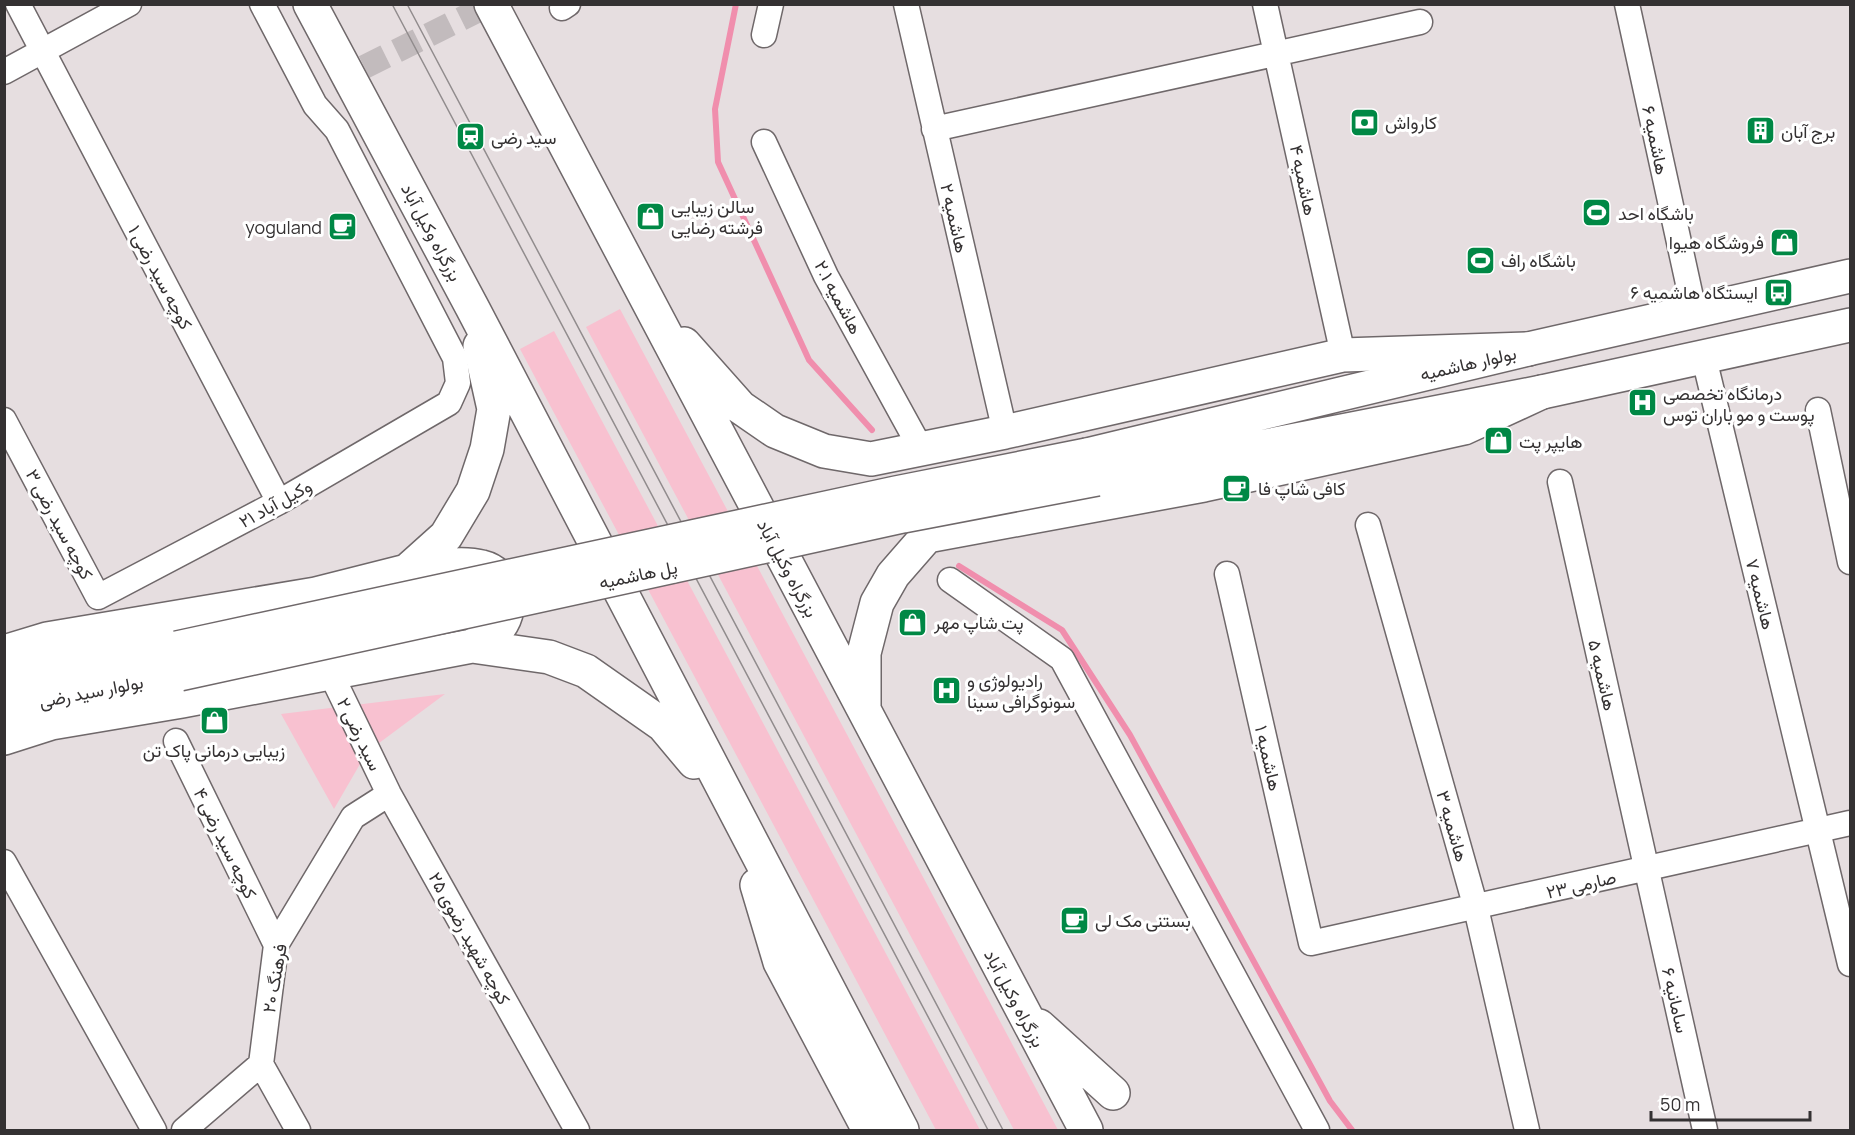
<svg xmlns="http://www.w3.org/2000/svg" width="1855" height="1135" font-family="Manrope,Vazirmatn,sans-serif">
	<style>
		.green { fill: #f8c1d0 }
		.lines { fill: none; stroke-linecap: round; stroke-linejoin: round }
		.stream { stroke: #f08ead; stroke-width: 6 }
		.street-tunnel { stroke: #c2bbbd; stroke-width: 24; stroke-dasharray: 24 12; stroke-linecap: butt }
		.street-casing { stroke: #6f686a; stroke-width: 27 }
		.primary-casing { stroke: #6f686a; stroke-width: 36 }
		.highway-casing { stroke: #6f686a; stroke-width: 36 }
		.street { stroke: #fff; stroke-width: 24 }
		.primary { stroke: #fff; stroke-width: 33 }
		.highway { stroke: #fff; stroke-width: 33 }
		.tram { stroke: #918c8d; stroke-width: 1.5 }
		.primary-bridge-casing { stroke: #6f686a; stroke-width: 36; stroke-linecap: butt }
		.primary-bridge { stroke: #fff; stroke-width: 33 }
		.labels { text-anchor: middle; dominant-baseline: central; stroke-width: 6; stroke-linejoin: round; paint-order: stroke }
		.poi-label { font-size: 18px; fill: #343132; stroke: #fff; text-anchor: start }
		.street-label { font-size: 18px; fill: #343132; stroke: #fff }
	</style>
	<rect width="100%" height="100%" fill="#e6dee0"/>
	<path class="green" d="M620,309L1058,1130H1014L586,327Z
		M554,331L980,1130H936L520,349Z
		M445,694L367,752L334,809L281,714Z"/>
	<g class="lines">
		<path class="stream" d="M736,4L715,109L718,162L809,360L872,430
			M959,566L1062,630L1130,735L1330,1101L1352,1130"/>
		<path class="street-tunnel" d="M332,83L491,4"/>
		<defs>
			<path id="street" d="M18,4L279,502
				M906,4L1005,432
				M1265,4L1343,355
				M1627,4L1694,311
				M562,8L568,4
				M764,35L771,4
				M4,72L129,4
				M934,129L1420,22
				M764,142L826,276L921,449
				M1704,358L1850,964
				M1818,410L1850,562
				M4,420L98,597L279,502L449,403L458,383L455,358L337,130L315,105L262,4
				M1560,482L1705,1130
				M1368,525L1476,908L1527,1130
				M1227,574L1311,943L1850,823
				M950,580L1062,659L1317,1130
				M331,674L389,794L577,1130
				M176,741L276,945
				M4,862L154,1130
				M261,1064L298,1130
				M184,1130L261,1064L276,945L353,817L389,794"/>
			<path id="primary" d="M1087,455L1528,349L1850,276
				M1097,479L1542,392L1850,325
				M4,683L48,669L177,648
				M4,713L56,694L180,674"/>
			<path id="highway" d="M310,4L472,307L902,1130
				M491,4L1086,1130
				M684,344L740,407L775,431L824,451L871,459L1005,432L1343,355L1528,349
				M407,571C429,568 460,561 482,567C511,574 515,612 496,631C490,637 479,641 472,646
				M4,652L47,639L316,594L407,571L446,536L473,491L487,449L494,409L480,346
				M864,708V653L877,603L893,575L927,536L1204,485L1464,428L1542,392
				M4,738L51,723L182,701L472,646L549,657L586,671L663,725L694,762
				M757,885L780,962L869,1130
				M1039,1026L1113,1093"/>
		</defs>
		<use href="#street" class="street-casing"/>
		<use href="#primary" class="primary-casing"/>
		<use href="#highway" class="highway-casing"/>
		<use href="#street" class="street"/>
		<use href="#primary" class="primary"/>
		<use href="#highway" class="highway"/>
		<path class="tram" d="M392,4L988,1130
			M407,4L1003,1130"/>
		<defs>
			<path id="primary-bridge" d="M177,648L896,493L1087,455
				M180,674L903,516L1097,479"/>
		</defs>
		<use href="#primary-bridge" class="primary-bridge-casing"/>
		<use href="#primary-bridge" class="primary-bridge"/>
	</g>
	<defs>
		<symbol id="bank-square" viewBox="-11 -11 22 22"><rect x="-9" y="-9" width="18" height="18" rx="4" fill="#008845" stroke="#fff"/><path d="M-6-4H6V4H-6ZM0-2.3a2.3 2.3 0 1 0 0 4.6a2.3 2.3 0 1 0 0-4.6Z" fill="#fff"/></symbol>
		<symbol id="building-square" viewBox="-11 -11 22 22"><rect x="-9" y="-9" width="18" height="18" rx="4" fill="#008845" stroke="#fff"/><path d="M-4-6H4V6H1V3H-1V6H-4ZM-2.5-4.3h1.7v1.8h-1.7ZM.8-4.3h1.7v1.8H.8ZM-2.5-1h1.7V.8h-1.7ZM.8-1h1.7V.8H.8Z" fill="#fff"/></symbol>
		<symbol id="station-square" viewBox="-11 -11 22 22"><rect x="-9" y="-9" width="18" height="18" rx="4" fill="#008845" stroke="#fff"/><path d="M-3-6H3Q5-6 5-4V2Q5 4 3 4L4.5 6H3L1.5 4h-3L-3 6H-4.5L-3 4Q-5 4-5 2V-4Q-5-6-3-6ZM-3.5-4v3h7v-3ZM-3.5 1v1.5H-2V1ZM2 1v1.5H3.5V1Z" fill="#fff"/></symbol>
		<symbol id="stadium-square" viewBox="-11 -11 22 22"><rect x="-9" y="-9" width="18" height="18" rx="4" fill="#008845" stroke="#fff"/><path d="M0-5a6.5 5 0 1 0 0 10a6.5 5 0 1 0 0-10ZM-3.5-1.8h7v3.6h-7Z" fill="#fff"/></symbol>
		<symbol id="shop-square" viewBox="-11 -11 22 22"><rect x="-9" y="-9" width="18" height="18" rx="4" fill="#008845" stroke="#fff"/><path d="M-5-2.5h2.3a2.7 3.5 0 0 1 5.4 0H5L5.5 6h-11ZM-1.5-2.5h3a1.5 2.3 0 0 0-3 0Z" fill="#fff"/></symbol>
		<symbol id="cafe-square" viewBox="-11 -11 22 22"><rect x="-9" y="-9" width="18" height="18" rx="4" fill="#008845" stroke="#fff"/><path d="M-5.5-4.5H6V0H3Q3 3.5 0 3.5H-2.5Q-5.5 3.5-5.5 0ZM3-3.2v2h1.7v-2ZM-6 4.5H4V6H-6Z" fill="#fff"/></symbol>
		<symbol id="bus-square" viewBox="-11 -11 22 22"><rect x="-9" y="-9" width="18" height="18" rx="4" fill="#008845" stroke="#fff"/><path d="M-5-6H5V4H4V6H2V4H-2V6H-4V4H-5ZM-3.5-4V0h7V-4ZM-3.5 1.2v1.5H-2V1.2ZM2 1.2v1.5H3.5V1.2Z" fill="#fff"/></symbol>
		<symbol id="hospital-square" viewBox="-11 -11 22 22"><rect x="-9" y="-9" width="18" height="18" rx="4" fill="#008845" stroke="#fff"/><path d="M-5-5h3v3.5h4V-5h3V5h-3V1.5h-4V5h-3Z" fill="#fff"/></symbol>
	</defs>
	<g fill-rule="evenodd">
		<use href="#bank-square" x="1348" y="106" width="33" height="33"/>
		<use href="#building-square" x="1744" y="114" width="33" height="33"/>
		<use href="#station-square" x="454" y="120" width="33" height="33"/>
		<use href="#stadium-square" x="1580" y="196" width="33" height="33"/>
		<use href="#shop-square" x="634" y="200" width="33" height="33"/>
		<use href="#cafe-square" x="326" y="210" width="33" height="33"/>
		<use href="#shop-square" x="1768" y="226" width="33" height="33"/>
		<use href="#stadium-square" x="1464" y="244" width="33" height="33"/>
		<use href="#bus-square" x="1762" y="276" width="33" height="33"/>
		<use href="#hospital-square" x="1626" y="386" width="33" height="33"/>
		<use href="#shop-square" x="1482" y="424" width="33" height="33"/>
		<use href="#cafe-square" x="1220" y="472" width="33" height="33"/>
		<use href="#shop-square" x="896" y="606" width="33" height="33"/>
		<use href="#hospital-square" x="930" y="674" width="33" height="33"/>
		<use href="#shop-square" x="198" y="704" width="33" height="33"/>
		<use href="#cafe-square" x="1058" y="904" width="33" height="33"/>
	</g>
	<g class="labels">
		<g class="poi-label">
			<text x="1385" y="122">کارواش</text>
			<text x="1781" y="131">برج آبان</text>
			<text x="491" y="137">سید رضی</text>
			<text x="671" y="206">سالن زیبایی<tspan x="671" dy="21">فرشته رضایی</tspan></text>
			<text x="1618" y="213">باشگاه احد</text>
			<text x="322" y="227" text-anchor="end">yoguland</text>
			<text x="1764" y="242" text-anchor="end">فروشگاه هیوا</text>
			<text x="1501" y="260">باشگاه راف</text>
			<text x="1758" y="292" text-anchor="end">ایستگاه هاشمیه ۶</text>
			<text x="1663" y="393">درمانگاه تخصصی<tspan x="1663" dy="21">پوست و مو باران توس</tspan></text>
			<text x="1519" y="441">هایپر پت</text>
			<text x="1258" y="488">کافی شاپ فا</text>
			<text x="934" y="622">پت شاپ مهر</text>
			<text x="967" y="680">رادیولوژی و<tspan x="967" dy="21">سونوگرافی سینا</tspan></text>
			<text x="214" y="750" text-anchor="middle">زیبایی درمانی پاک تن</text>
			<text x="1095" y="920">بستنی مک لی</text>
		</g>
		<g class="street-label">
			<text transform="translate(1656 140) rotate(78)">هاشمیه ۶</text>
			<text transform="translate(1304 180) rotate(78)">هاشمیه ۴</text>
			<text transform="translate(955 218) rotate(77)">هاشمیه ۲</text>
			<text transform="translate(432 232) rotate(62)">بزرگراه وکیل آباد</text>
			<text transform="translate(161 277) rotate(62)">کوچه سید رضی ۱</text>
			<text transform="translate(839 297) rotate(62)">هاشمیه ۲.۱</text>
			<text transform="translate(1468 363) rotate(-13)">بولوار هاشمیه</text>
			<text transform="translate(275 503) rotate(-29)">۲۱ وکیل آباد</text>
			<text transform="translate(60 524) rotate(62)">کوچه سید رضی ۳</text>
			<text transform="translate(788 568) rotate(62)">بزرگراه وکیل آباد</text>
			<text transform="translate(638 574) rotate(-12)">پل هاشمیه</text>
			<text transform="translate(1761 594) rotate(76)">هاشمیه ۷</text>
			<text transform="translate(1603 675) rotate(77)">هاشمیه ۵</text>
			<text transform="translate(91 691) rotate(-11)">بولوار سید رضی</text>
			<text transform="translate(360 734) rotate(64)">سید رضی ۲</text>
			<text transform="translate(1269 758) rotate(77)">هاشمیه ۱</text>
			<text transform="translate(1453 826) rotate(74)">هاشمیه ۳</text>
			<text transform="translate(226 843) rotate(64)">کوچه سید رضی ۴</text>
			<text transform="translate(1581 884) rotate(-13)">صارمی ۲۳</text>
			<text transform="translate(470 938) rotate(61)">کوچه شهید رضوی ۲۵</text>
			<text transform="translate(274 978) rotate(-80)">فرهنگ ۲۰</text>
			<text transform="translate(1015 998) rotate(62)">بزرگراه وکیل آباد</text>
			<text transform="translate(1676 1000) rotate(77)">سامانیه ۶</text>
		</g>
	</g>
	<rect width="1855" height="1135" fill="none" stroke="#343132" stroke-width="12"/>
	<path d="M1651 1111v9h159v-9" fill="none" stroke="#343132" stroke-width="3"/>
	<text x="1660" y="1111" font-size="18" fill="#343132" stroke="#ffffff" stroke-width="4.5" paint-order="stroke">50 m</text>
</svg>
